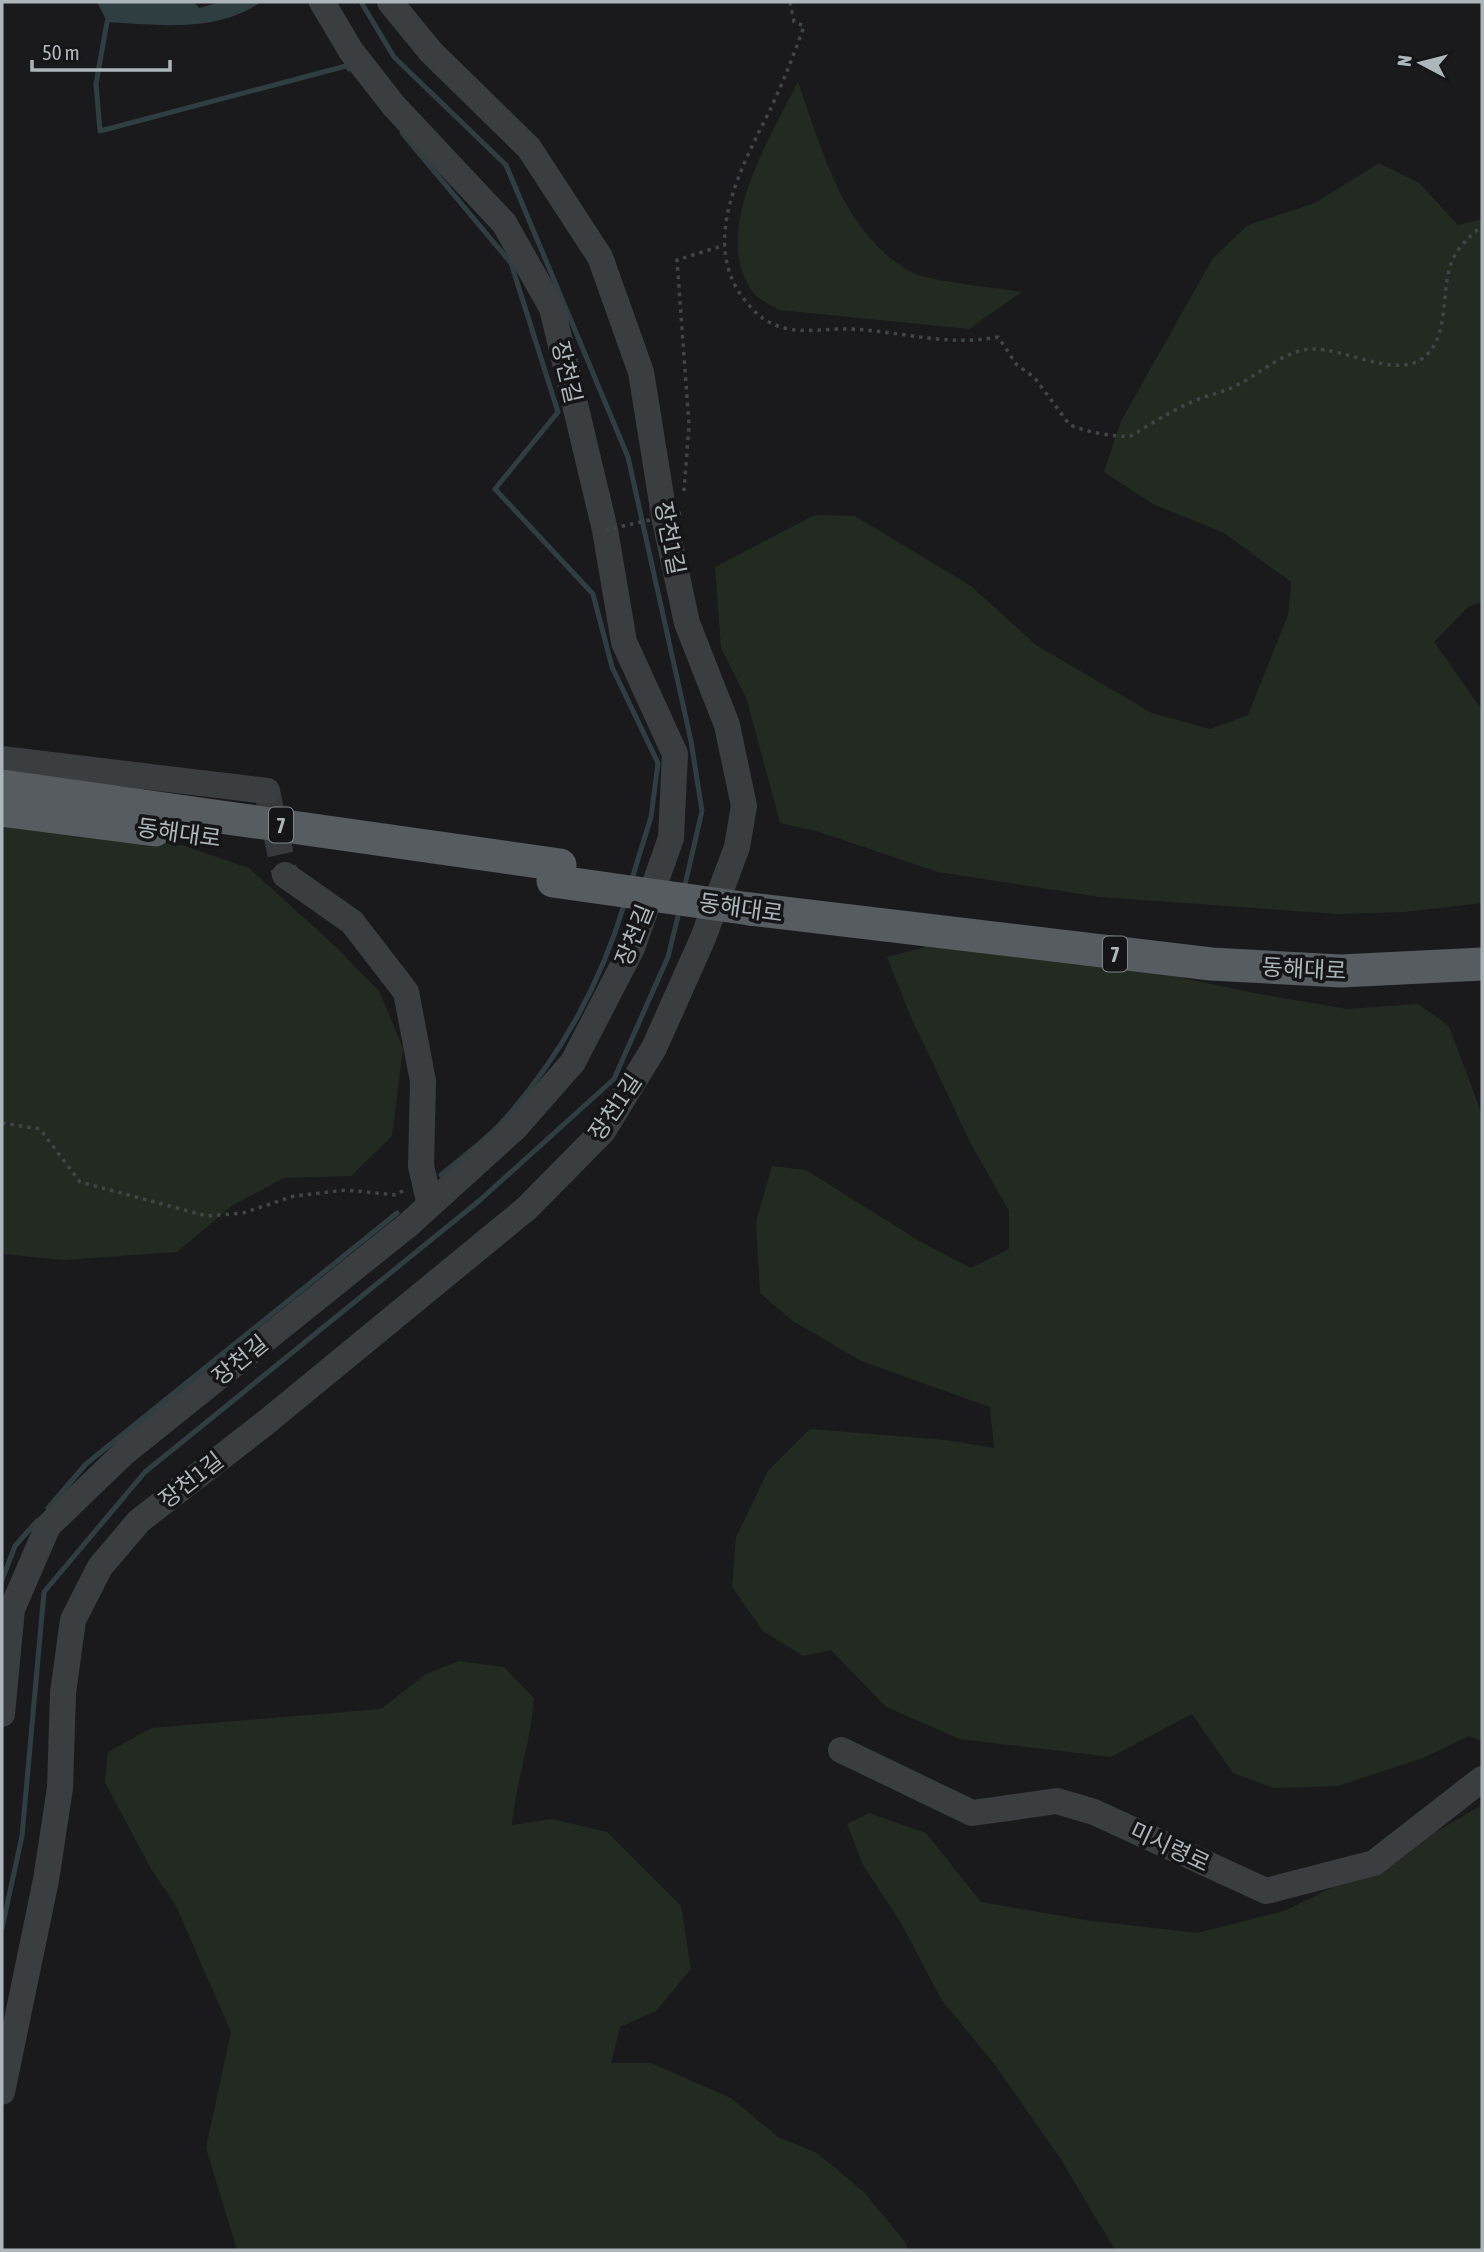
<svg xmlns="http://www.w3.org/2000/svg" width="1484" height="2252" font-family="'Asap Condensed','Noto Sans KR',sans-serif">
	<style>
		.green { fill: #232a22 }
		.water { fill: #2f3e40 }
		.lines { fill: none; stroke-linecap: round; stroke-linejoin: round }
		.stream { stroke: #2f3e40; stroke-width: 5 }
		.minor-tunnel { stroke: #37393c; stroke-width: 26; stroke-dasharray: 26 13; stroke-linecap: butt }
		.path { stroke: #414548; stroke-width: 3.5; stroke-dasharray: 3.5 5; stroke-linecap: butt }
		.minor { stroke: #3b3e41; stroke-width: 26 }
		.major { stroke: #575c60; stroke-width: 33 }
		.path-bridge { stroke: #414548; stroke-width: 3.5; stroke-dasharray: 3.5 5; stroke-linecap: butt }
		.major-bridge { stroke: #575c60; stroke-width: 33 }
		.labels { text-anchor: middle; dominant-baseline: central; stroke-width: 7; stroke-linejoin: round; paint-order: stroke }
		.shield { fill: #151517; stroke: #7f868a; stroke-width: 2 }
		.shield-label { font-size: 21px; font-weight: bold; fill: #acb6bb }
		.street-label { font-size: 23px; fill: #acb6bb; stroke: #151517 }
	</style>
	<rect width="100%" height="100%" fill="#1a1a1c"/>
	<path class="green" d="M798,82C823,151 842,233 911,272C926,281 999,288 1022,292L969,329L779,310C771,305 759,300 753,292C709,234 771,136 798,82Z
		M1379,163L1419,183L1458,225L1482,219V602L1468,607L1434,642L1482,710V903L1404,912L1338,914L1100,897L938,872L816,831L780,823L747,700L721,648L715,567L815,515L855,516L971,586L1036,645L1152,713L1210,729L1248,715L1288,615L1291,582L1224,533L1153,504L1104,472L1121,421L1213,258L1248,225L1315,203Z
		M2,822L182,845L249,868L336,947L379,991L403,1048L392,1136L351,1176L284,1178L233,1205L177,1252L63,1260L2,1254Z
		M929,946L1103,961L1254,993L1347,1009L1418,1004L1449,1026L1482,1115V1741L1469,1736L1423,1758L1338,1786L1274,1788L1233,1773L1192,1714L1111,1757L960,1739L886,1707L831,1650L803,1656L763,1631L732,1587L736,1537L768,1471L810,1429L946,1440L994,1448L990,1407L861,1361L793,1321L760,1293L756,1222L772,1166L806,1170L921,1242L971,1268L1009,1249V1211L970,1142L910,1015L887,957Z
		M459,1661L504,1667L534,1698C531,1742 516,1782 512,1825L552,1819L607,1832L681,1906L691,1969L656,2011L620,2027L611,2063H651L731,2098L778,2137L817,2153L864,2192L906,2243L908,2250H237L206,2148L231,2032L175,1904L151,1869L105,1782L108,1752L151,1728L381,1709L426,1674Z
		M1482,1805V2250H1115L1062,2161L995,2065L941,1999L901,1923L863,1865L847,1824L869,1813L926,1833L981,1902L1085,1920L1197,1933L1284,1911L1386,1861Z"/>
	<path class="water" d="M97,2H194L199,8L221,2H261C217,33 158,25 107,22Z"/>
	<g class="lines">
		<path class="stream" d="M361,2L394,57L506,165L628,457L691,741L702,811L684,889
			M107,22L96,84L100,131L346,66L349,69
			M402,133L511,263L558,412L495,489L593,594L612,667L658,763L651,817L631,882
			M441,1175C462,1157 487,1140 505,1119C562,1054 600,985 625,902
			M48,1508L86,1464L397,1213
			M2,1580L15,1546L37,1521
			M2,1928L22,1836L44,1592L145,1472L479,1201L614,1079L668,957L680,908"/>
		<path class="minor-tunnel" d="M267,791L285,875"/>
		<path class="path" d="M790,2L794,22L804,26C794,55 783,82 770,110C743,164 699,242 744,299C754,312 764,322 781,327C803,334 828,328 850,329C901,331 946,347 998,337L1017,365L1034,377L1069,424C1080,431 1118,438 1131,436C1152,423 1173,410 1196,400C1208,395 1220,393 1231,388C1257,377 1283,350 1312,349C1344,348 1392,377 1420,360C1453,340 1438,287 1454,257C1461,244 1471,235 1482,226
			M684,491L689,425L677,260L725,245
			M2,1123L40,1129L80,1182L207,1216L243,1213L294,1196L346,1190L396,1195L404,1190"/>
		<path class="minor" d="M2,759L267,791
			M285,875L352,922L406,992L423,1081L421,1166L430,1205
			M2,1714L12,1609L48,1526L125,1452L408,1225L516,1127L573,1062L632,948L671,838L675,754L624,642L605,530L552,308L504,223L394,106L351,51L322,2
			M841,1750L972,1813L1057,1801L1094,1812L1266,1891L1374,1863L1482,1779
			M2,2092L46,1880L60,1788L63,1693L73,1620L100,1567L139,1521L264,1424L527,1208L603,1131L654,1048L703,938L737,847L744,806L727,725L687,623L665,521L641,372L600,257L529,148L431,52L390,2"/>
		<path class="major" d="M2,786L560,865
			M2,810L155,830
			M750,909L1211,964L1341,971L1482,964"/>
		<path class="path-bridge" d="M605,530L681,513"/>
		<path class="major-bridge" d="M553,881L750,909"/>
	</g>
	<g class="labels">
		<g class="shield">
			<rect x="269" y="807.5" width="24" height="35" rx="5"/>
			<rect x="1103" y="936.5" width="24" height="35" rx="5"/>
		</g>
		<g class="shield-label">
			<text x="281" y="825">7</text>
			<text x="1115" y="954">7</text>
		</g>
		<g class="street-label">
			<text transform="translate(567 372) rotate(77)">장천길</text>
			<text transform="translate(670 538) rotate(79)">장천1길</text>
			<text transform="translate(179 833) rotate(8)">동해대로</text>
			<text transform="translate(741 908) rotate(8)">동해대로</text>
			<text transform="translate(634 935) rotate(-68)">장천길</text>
			<text transform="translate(1304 969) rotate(3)">동해대로</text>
			<text transform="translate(615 1107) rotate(-56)">장천1길</text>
			<text transform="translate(240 1360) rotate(-39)">장천길</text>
			<text transform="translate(191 1480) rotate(-38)">장천1길</text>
			<text transform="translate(1170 1847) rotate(25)">미시령로</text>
		</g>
	</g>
	<rect width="1484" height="2252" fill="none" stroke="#acb6bb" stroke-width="7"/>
	<g transform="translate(1421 63) rotate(277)" stroke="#151517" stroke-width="5" paint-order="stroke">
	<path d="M0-5L12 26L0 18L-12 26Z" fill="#acb6bb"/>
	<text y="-10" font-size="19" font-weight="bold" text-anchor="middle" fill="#acb6bb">N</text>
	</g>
	<path d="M32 60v10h138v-10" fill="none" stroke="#acb6bb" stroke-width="3.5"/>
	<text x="42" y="60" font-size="21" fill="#acb6bb" stroke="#151517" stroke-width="5" paint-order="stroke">50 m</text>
</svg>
